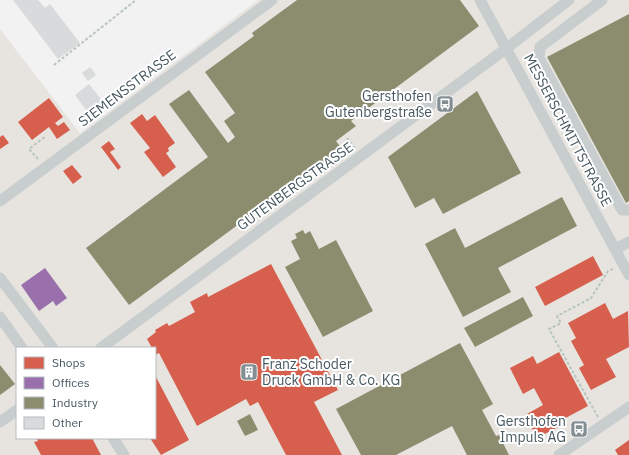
<svg xmlns="http://www.w3.org/2000/svg" width="629" height="455" font-family="'IBM Plex Sans',sans-serif">
	<style>
		.commercial { fill: #e7e4e0; fill-rule: evenodd }
		.shops { fill: #d6604d }
		.offices { fill: #9970ab }
		.industry { fill: #8c8c6e }
		.building { fill: #d8dadb }
		.lines { fill: none; stroke-linecap: round; stroke-linejoin: round }
		.path { stroke: #b7c5bf; stroke-width: 2; stroke-dasharray: 3 2; stroke-linecap: butt }
		.minor { stroke: #c8cdce; stroke-width: 11 }
		.labels { text-anchor: middle; dominant-baseline: central; stroke-width: 4; stroke-linejoin: round; paint-order: stroke }
		.street-label { font-size: 14px; fill: #475860; stroke: #fff }
		.poi-label { font-size: 14px; fill: #475860; stroke: #fff; text-anchor: end }
	</style>
	<rect width="100%" height="100%" fill="#f2f2f2"/>
	<path class="commercial" d="M258,0H629V455H0V29L80,133ZM17,348H155V438H17Z"/>
	<path class="shops" d="M49,98L63,117L55,123L58,126L64,122L70,130L57,139L49,127L32,140L18,122Z
		M142,114L147,121L155,115L175,143L168,148L169,151L166,153L176,167L163,177L144,152L150,148L130,123Z
		M3,135L9,143L0,149V137Z
		M109,141L115,149L110,152L121,167L118,170L101,147Z
		M72,165L82,177L73,184L63,171Z
		M593,256L603,275L545,306L535,287Z
		M271,264L338,390L314,402L342,455H286L258,402L250,406L246,399L197,426L159,353L155,355V348H152L147,339L156,332L155,330L167,323L169,326L195,312L190,302L207,293L208,297Z
		M605,303L613,319L628,311L629,347L606,359L616,377L591,390L579,368L584,365L571,341L576,338L568,323Z
		M559,352L588,406L560,421L562,425L537,438L525,415L543,405L534,388L523,394L510,368L533,356L537,364Z
		M155,375L189,440L161,455L150,438H155Z
		M36,438H92L101,455H41L34,442L38,441Z
		M629,440V455H618L615,450Z"/>
	<path class="offices" d="M45,268L67,298L56,306L53,301L39,311L21,285Z"/>
	<path class="industry" d="M297,0H460L479,26L351,121L356,126L336,141L345,153L334,161L330,157L129,305L86,248L208,157L169,104L189,90L228,143L235,137L224,121L235,113L205,72L254,36L252,33Z
		M629,14V201L626,203L547,57Z
		M477,91L521,173L443,214L434,198L415,208L388,157Z
		M562,197L577,226L498,268L511,292L463,317L425,244L455,228L465,248Z
		M303,230L305,234L310,231L319,249L336,240L373,311L323,337L285,267L300,259L291,241L297,238L295,234Z
		M523,297L533,316L475,347L464,328Z
		M460,343L493,404L482,410L496,436L499,435L509,455H467L452,426L396,455H361L336,409Z
		M0,365L15,384L0,395Z
		M250,414L258,430L245,436L237,421Z"/>
	<path class="building" d="M13,0H38L45,8L50,4L80,43L58,59Z
		M90,67L96,75L88,81L82,73Z
		M89,84L104,103L89,114L75,95Z"/>
	<g class="lines">
		<path class="path" d="M54,65L136,0
			M347,138L355,148
			M38,159L29,149L46,136
			M598,417L549,329L561,323L557,316L591,298L608,271L615,268"/>
		<path class="minor" d="M480,0L629,275
			M602,0L540,47L539,58L622,210H629
			M0,201L272,0
			M615,249L629,242
			M0,278L53,348
			M0,317L22,348
			M101,348L507,48L569,0
			M0,422L17,410
			M113,438L124,455
			M559,455L629,407"/>
	</g>
	<defs>
		<symbol id="bus-square" viewBox="-11 -11 22 22"><rect x="-9" y="-9" width="18" height="18" rx="4" fill="#838e93" stroke="#fff"/><path d="M-5-6H5V4H4V6H2V4H-2V6H-4V4H-5ZM-3.5-4V0h7V-4ZM-3.5 1.2v1.5H-2V1.2ZM2 1.2v1.5H3.5V1.2Z" fill="#fff"/></symbol>
		<symbol id="building-square" viewBox="-11 -11 22 22"><rect x="-9" y="-9" width="18" height="18" rx="4" fill="#838e93" stroke="#fff"/><path d="M-4-6H4V6H1V3H-1V6H-4ZM-2.5-4.3h1.7v1.8h-1.7ZM.8-4.3h1.7v1.8H.8ZM-2.5-1h1.7V.8h-1.7ZM.8-1h1.7V.8H.8Z" fill="#fff"/></symbol>
	</defs>
	<g fill-rule="evenodd">
		<use href="#bus-square" x="435" y="94" width="20" height="20"/>
		<use href="#building-square" x="239" y="362" width="20" height="20"/>
		<use href="#bus-square" x="569" y="419" width="20" height="20"/>
	</g>
	<g class="labels">
		<g class="street-label">
			<text transform="translate(127 88) rotate(-37)">SIEMENSSTRASSE</text>
			<text transform="translate(568 130) rotate(62)">MESSERSCHMITTSTRASSE</text>
			<text transform="translate(295 186) rotate(-36)">GUTENBERGSTRASSE</text>
		</g>
		<g class="poi-label">
			<text x="432" y="96">Gersthofen<tspan x="432" dy="16">Gutenbergstraße</tspan></text>
			<text x="262" y="364" text-anchor="start">Franz Schoder<tspan x="262" dy="16">Druck GmbH &amp; Co. KG</tspan></text>
			<text x="566" y="421">Gersthofen<tspan x="566" dy="16">Impuls AG</tspan></text>
		</g>
	</g>
	<rect x="16" y="347" width="140" height="92" fill="#ffffff" stroke="#b5bcbf"/>
	<rect x="24" y="357" width="20" height="12" fill="#d6604d" stroke="#b5bcbf"/>
	<text x="52" y="367" font-size="12" fill="#475860">Shops</text>
	<rect x="24" y="377" width="20" height="12" fill="#9970ab" stroke="#b5bcbf"/>
	<text x="52" y="387" font-size="12" fill="#475860">Offices</text>
	<rect x="24" y="397" width="20" height="12" fill="#8c8c6e" stroke="#b5bcbf"/>
	<text x="52" y="407" font-size="12" fill="#475860">Industry</text>
	<rect x="24" y="417" width="20" height="12" fill="#d8dadb" stroke="#b5bcbf"/>
	<text x="52" y="427" font-size="12" fill="#475860">Other</text>
</svg>
